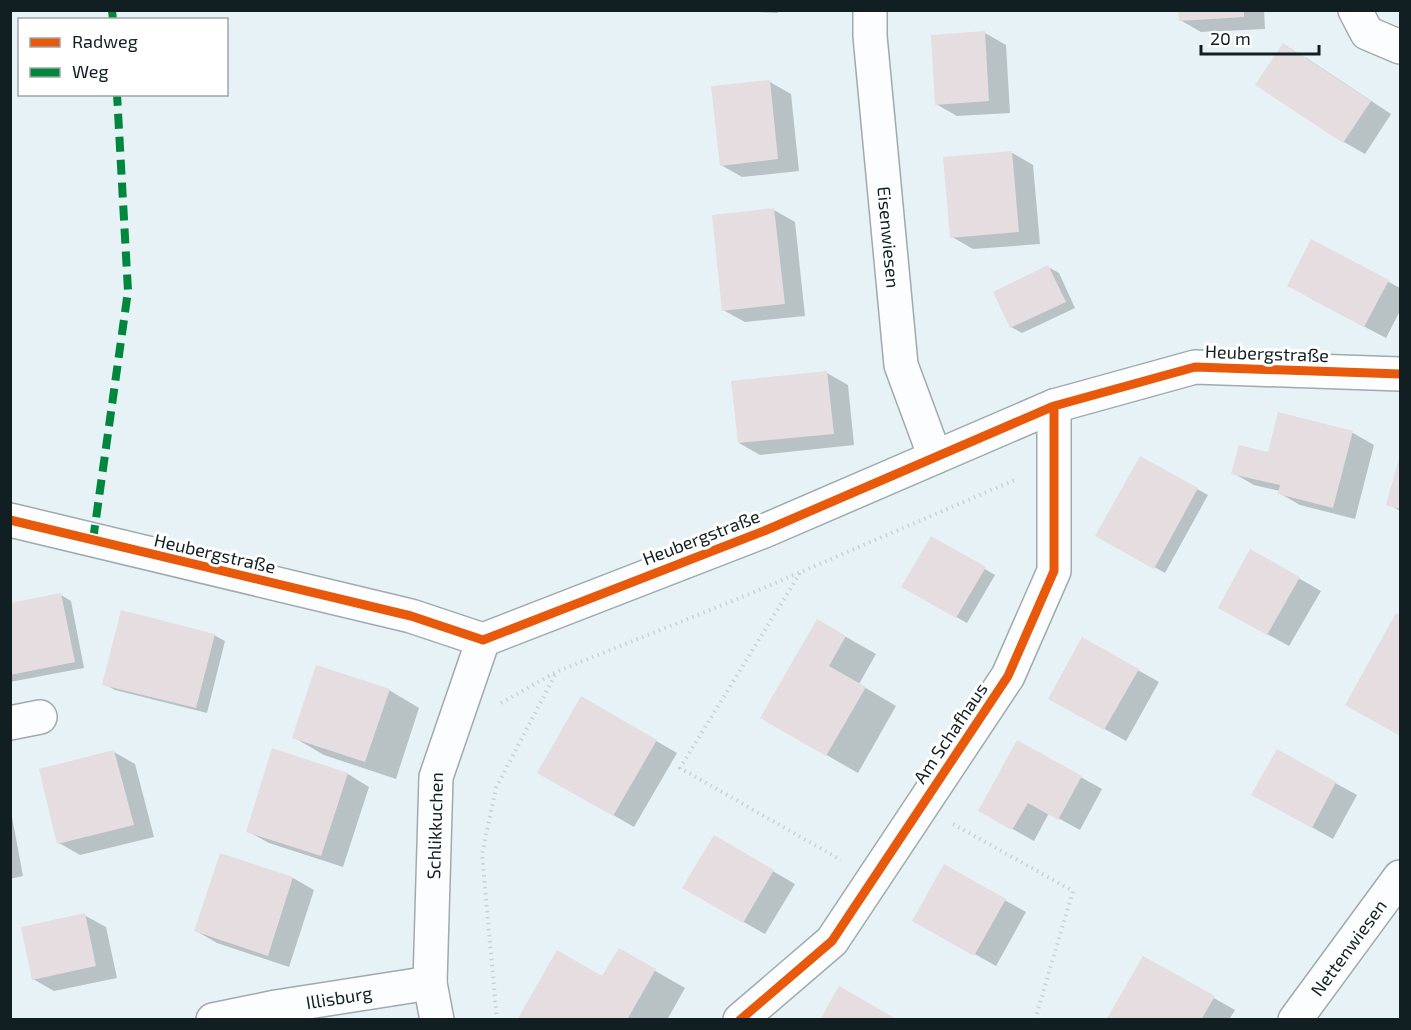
<svg xmlns="http://www.w3.org/2000/svg" width="1411" height="1030" font-family="'Exo 2',sans-serif">
	<style>
		.shadow { fill: #0003 }
		.building { fill: #e5dddf }
		.lines { fill: none; stroke-linecap: round; stroke-linejoin: round }
		.street-casing { stroke: #a0aaae; stroke-width: 36 }
		.path { stroke: #ccd1d3; stroke-width: 4; stroke-dasharray: 1.5 4.5; stroke-linecap: butt }
		.street { stroke: #fbfdfe; stroke-width: 33 }
		.quiet { stroke: #00873e; stroke-width: 8; stroke-dasharray: 15 8; stroke-linecap: butt }
		.cycleway-casing { stroke: #fff; stroke-width: 13 }
		.cycleway { stroke: #e8590c; stroke-width: 9 }
		.labels { text-anchor: middle; dominant-baseline: central; stroke-width: 6; stroke-linejoin: round; paint-order: stroke }
		.street-label { font-size: 18px; fill: #111e22; stroke: #fff }
	</style>
	<rect width="100%" height="100%" fill="#e7f2f6"/>
	<path class="shadow" d="M714,10H778V13Z
		M1180,10H1264L1265,29L1201,32L1180,20Z
		M985,33L1006,45L1010,113L957,116L936,104Z
		M1305,57L1391,114L1365,154L1344,142Z
		M770,82L791,94L799,171L742,177L721,165Z
		M1011,152L1033,165L1040,244L973,249L952,237Z
		M774,210L795,222L805,316L745,322L723,310Z
		M1312,241L1400,288V311L1386,338L1310,298Z
		M1048,267L1059,273L1075,308L1022,333L1011,327Z
		M827,373L848,385L854,445L760,455L739,443Z
		M1280,414L1353,433L1374,445L1355,519L1300,505L1279,493L1280,491L1254,485L1233,473L1269,453Z
		M1400,457V511L1388,504Z
		M1141,458L1208,495L1165,573L1098,536Z
		M932,538L995,575L967,623L903,587Z
		M1251,551L1321,591L1289,646L1220,608Z
		M61,595L71,601L84,668L10,682V605Z
		M1397,615L1400,617V735L1347,705Z
		M818,621L876,654L859,684L896,706L858,773L762,718Z
		M214,635L225,641L207,713L115,690L104,684Z
		M1083,639L1159,682L1126,741L1050,698Z
		M389,690L419,708L396,779L324,755L293,737Z
		M582,698L677,753L634,827L539,772Z
		M1018,742L1102,789L1080,830L1049,813L1034,841L980,811Z
		M273,750L348,774L369,787L343,867L269,843L247,831Z
		M1277,751L1357,795L1333,839L1274,806Z
		M114,752L135,764L154,837L80,855L59,843Z
		M10,806L23,876L10,879Z
		M714,837L795,884L765,934L684,888Z
		M221,855L293,878L314,890L289,967L217,943L196,931Z
		M944,866L1026,912L996,966L914,920Z
		M84,915L106,927L117,978L54,991L33,979Z
		M619,950L685,988L667,1020H519L603,978Z
		M1143,958L1235,1010L1229,1020H1108Z"/>
	<path class="building" d="M1178,10H1244V17L1179,21Z
		M985,31L989,101L935,105L931,35Z
		M1283,43L1371,101L1343,143L1255,85Z
		M770,80L778,159L720,166L711,86Z
		M1012,151L1019,232L950,238L943,157Z
		M774,208L785,304L722,311L712,215Z
		M1311,239L1389,280L1364,327L1287,286Z
		M1048,265L1066,302L1010,328L993,292Z
		M827,371L834,434L738,443L731,381Z
		M1278,412L1353,431L1333,508L1278,494L1280,485L1231,474L1239,445L1268,452Z
		M1400,454V509L1386,505Z
		M1140,456L1198,488L1154,569L1095,536Z
		M931,536L986,567L956,618L901,587Z
		M1250,549L1300,577L1267,635L1218,608Z
		M61,593L75,662L10,675V603Z
		M121,610L215,634L196,708L102,685Z
		M1396,613L1400,615V736L1345,705Z
		M817,619L846,636L829,666L866,687L826,756L760,718Z
		M1082,637L1139,669L1104,730L1048,699Z
		M316,665L390,689L365,762L292,738Z
		M581,696L657,740L613,816L537,773Z
		M1017,740L1082,776L1058,820L1028,803L1012,830L978,811Z
		M272,748L348,773L321,856L246,832Z
		M1277,749L1336,782L1312,828L1251,795Z
		M114,750L134,825L57,844L39,769Z
		M714,835L774,870L743,923L682,888Z
		M220,853L293,877L268,956L194,931Z
		M944,864L1006,899L974,956L912,921Z
		M85,913L96,966L32,980L21,927Z
		M619,948L656,969L627,1020H517L557,950L602,976Z
		M1143,956L1215,996L1201,1020H1106Z
		M839,986L898,1020H820Z"/>
	<g class="lines">
		<defs>
			<g id="street">
				<path id="s1" d="M870,10V36L901,365L935,457"/>
				<path d="M1355,10L1367,33L1400,47"/>
				<path d="M10,520L411,616L483,640L764,531L1054,406L1195,367L1400,374"/>
				<path d="M10,723L40,717"/>
				<path id="s2" d="M213,1020L276,1007L430,983"/>
				<path id="s3" d="M437,1020L430,983L436,777L483,640"/>
				<path d="M740,1020L832,941L1008,676L1054,571V406"/>
				<path id="s4" d="M1295,1020L1400,877"/>
			</g>
		</defs>
		<use href="#street" class="street-casing"/>
		<path class="path" d="M800,573L680,768L841,860
			M501,703L556,672L752,593L1017,479
			M953,824L1073,891L1035,1020
			M497,1020L482,854L496,788L556,673"/>
		<use href="#street" class="street"/>
		<path class="quiet" d="M112,10L113,20
			M93,540L128,291L117,94"/>
		<defs>
			<path id="cycleway" d="M10,520L411,616L483,640L764,531L1054,406L1195,367L1400,374
				M740,1020L832,941L1008,676L1054,571V406"/>
		</defs>
		<use href="#cycleway" class="cycleway-casing"/>
		<use href="#cycleway" class="cycleway"/>
	</g>
	<g class="labels">
		<g class="street-label">
			<text stroke="none"><textPath href="#s1" startOffset="228">Eisenwiesen</textPath></text>
			<text transform="translate(1267 353) rotate(2)">Heubergstraße</text>
			<text transform="translate(701 537) rotate(-21)">Heubergstraße</text>
			<text transform="translate(215 553) rotate(13)">Heubergstraße</text>
			<text transform="translate(950 733) rotate(-56)">Am Schafhaus</text>
			<text stroke="none"><textPath href="#s3" startOffset="195">Schlikkuchen</textPath></text>
			<text stroke="none"><textPath href="#s4" startOffset="90">Nettenwiesen</textPath></text>
			<text stroke="none"><textPath href="#s2" startOffset="128">Illisburg</textPath></text>
		</g>
	</g>
	<rect width="1411" height="1030" fill="none" stroke="#111e22" stroke-width="24"/>
	<rect x="18" y="18" width="210" height="78" fill="#ffffff" stroke="#a0a5a7" stroke-width="1.5"/>
	<rect x="30" y="38" width="30" height="9" fill="#e8590c" stroke="#a0a5a7" stroke-width="1.5"/>
	<text x="72" y="48" font-size="18" fill="#111e22">Radweg</text>
	<rect x="30" y="68" width="30" height="9" fill="#00873e" stroke="#a0a5a7" stroke-width="1.5"/>
	<text x="72" y="78" font-size="18" fill="#111e22">Weg</text>
	<path d="M1201 45v9h118v-9" fill="none" stroke="#111e22" stroke-width="3"/>
	<text x="1210" y="45" font-size="18" fill="#111e22" stroke="#ffffff" stroke-width="4.5" paint-order="stroke">20 m</text>
</svg>
